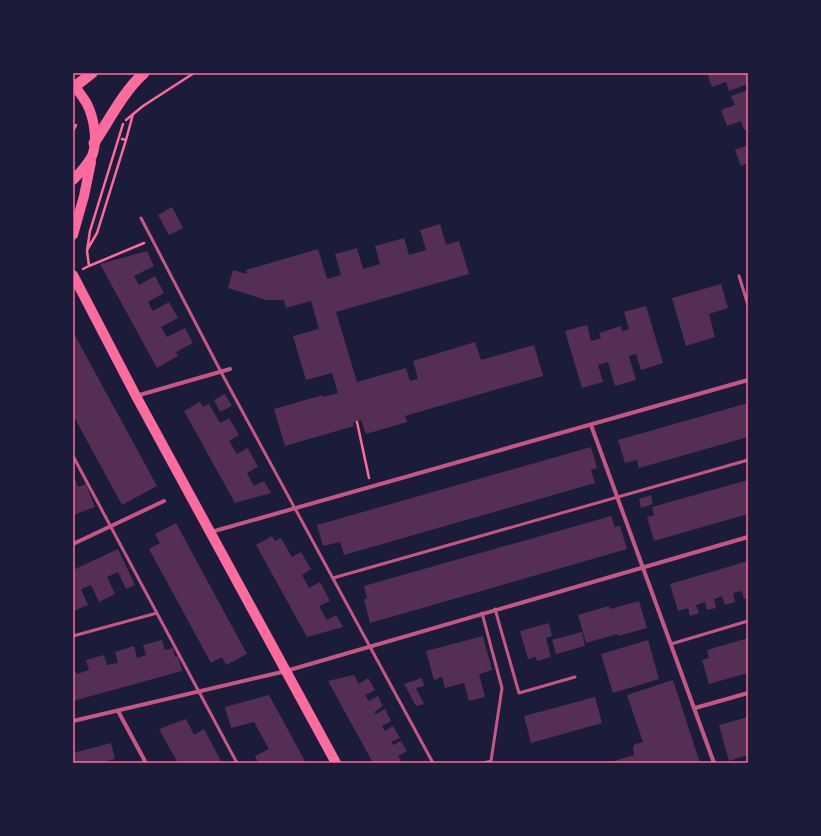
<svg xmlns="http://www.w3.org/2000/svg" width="821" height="836" font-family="'Space Grotesk',sans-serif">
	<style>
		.building { fill: #542f53 }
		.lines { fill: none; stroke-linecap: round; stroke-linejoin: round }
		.path { stroke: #ff6b9d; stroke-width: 2.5 }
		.service { stroke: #c65784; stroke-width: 3 }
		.minor { stroke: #c65784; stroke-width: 4 }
		.primary { stroke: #ff6b9d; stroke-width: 10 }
		.trunk { stroke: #ff6b9d; stroke-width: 11 }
		.neatline { fill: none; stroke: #ff6b9d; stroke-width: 1.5 }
	</style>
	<rect width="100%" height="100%" fill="#1b1b3a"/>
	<path class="building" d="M707,73H748V84L729,91L726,82L712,87Z
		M748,90V129L744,130L741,121L727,126L721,110L735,105L731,96Z
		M748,145V163L741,166L735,150Z
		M172,207L183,228L169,235L158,215Z
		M440,224L446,245L459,241L469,274L336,312L357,382L406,368L410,381L418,379L413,361L475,342L481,360L534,345L543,376L405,416L407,422L366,434L361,420L353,423L354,426L285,446L274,409L323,395V397L338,393L332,373L306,380L293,336L319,329L311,301L286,308L284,300H266L228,288L233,270L247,274L246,270L318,249L327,279L341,275L335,254L357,248L363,269L380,264L375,246L404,238L409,255L426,250L420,230Z
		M147,251L154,266L134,276L139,285L155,276L164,293L148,302L153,311L169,302L178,318L161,327L167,337L185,328L193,343L176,352L178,356L157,368L100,264Z
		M721,284L728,308L709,314L715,337L686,346L672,298Z
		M646,306L663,363L641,370L636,354L629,356L636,380L615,386L608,362L598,365L603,382L582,388L565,331L587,325L591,341L601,338L599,333L621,326L622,331L629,329L624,312Z
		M73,332L157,486L122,505L73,415Z
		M225,394L232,406L220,412L214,400Z
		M200,402L203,407L209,404L220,423L229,418L239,435L229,441L237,454L248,448L258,467L247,473L254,486L264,481L271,493L235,503L184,411Z
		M748,403V437L639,468L637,460L625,463L618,440Z
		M591,447L597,468L591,470L595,483L344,555L340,542L323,546L317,525Z
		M73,474L78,487L86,484L95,507L73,515Z
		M748,480V514L654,541L647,517L654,515L652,507Z
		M651,495L653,504L641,508L639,499Z
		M611,516L615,527L620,526L627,549L370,623L364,599L367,598L364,586Z
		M176,523L247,654L226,665L222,657L211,663L149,549L160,543L155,534Z
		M272,536L275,541L281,538L292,557L301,552L311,569L302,575L309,588L320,582L330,601L319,606L327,620L336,615L343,627L307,637L256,545Z
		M118,549L135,585L126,589L118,572L107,577L115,594L99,602L91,585L81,589L88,605L73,611V570Z
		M748,561V598L744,599L742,591L733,593L735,602L725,605L722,596L714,599L716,608L707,610L705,602L696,605L699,613L690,616L688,608L678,611L670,584Z
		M639,601L647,628L618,636L617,634L586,643L578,615L609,606L610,609Z
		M549,623L552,636L546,638L551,657L537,661L536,657L528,659L520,631Z
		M582,632L585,646L556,654L552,640Z
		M483,636L492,670L479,674L485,697L469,701L464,683L445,688L442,677L434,680L426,651Z
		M748,638V673L709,684L702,660L709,658L707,650Z
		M162,640L165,650L173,648L175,657L178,656L182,671L73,701V668L77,674L89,670L86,660L104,655L107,665L118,663L115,652L134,646L137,658L146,655L143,645Z
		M648,640L659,679L613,693L601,654Z
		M354,675L359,684L368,678L375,690L365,695L369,701L378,696L383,706L374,712L376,714L385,709L391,721L382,726L385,731L393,726L400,738L391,742L393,745L401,741L407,751L398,756L402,763H373L328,681Z
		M422,678L424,686L416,688L424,704L416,706L404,684Z
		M673,680L700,763H608L634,755L633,748L635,744L643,742L627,695Z
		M269,695L306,763H258L255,756L269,749L254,722L231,728L225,707Z
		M595,697L602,723L531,743L524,716Z
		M748,717V755L729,761L719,725Z
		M186,719L194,735L204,729L222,763H178L159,729Z
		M111,743L115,759L98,763H73V753Z"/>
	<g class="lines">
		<path class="path" d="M126,120L143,106L194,73
			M73,131L76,125
			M126,140L133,114
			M87,250L97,233L126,140L122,139
			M89,266L87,251L90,231L123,124
			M83,269L89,266L144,243
			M357,422L369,478"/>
		<path class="service" d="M141,218L221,372L433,763
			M739,276L748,305
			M73,456L237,763
			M333,578L748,460
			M495,609L519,693L575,677
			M482,613L502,688L491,761L484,763
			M73,636L157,613
			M671,644L748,621"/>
		<path class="minor" d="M136,396L230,369
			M591,425L714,763
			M211,532L748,380
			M73,544L164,501
			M695,708L748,693
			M118,711L146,763
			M73,721L286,671L748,537"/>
		<path class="primary" d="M73,84C78,91 83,97 87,104C94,118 98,141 92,156C87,165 80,173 73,180
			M73,235L84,196L91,162
			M73,275L136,396L336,763"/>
		<path class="trunk" d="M73,88L92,73
			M94,143C110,119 123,92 144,73"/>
	</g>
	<rect width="821" height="836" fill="none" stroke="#1b1b3a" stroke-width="148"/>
	<rect x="74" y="74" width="673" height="688" class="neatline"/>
</svg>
